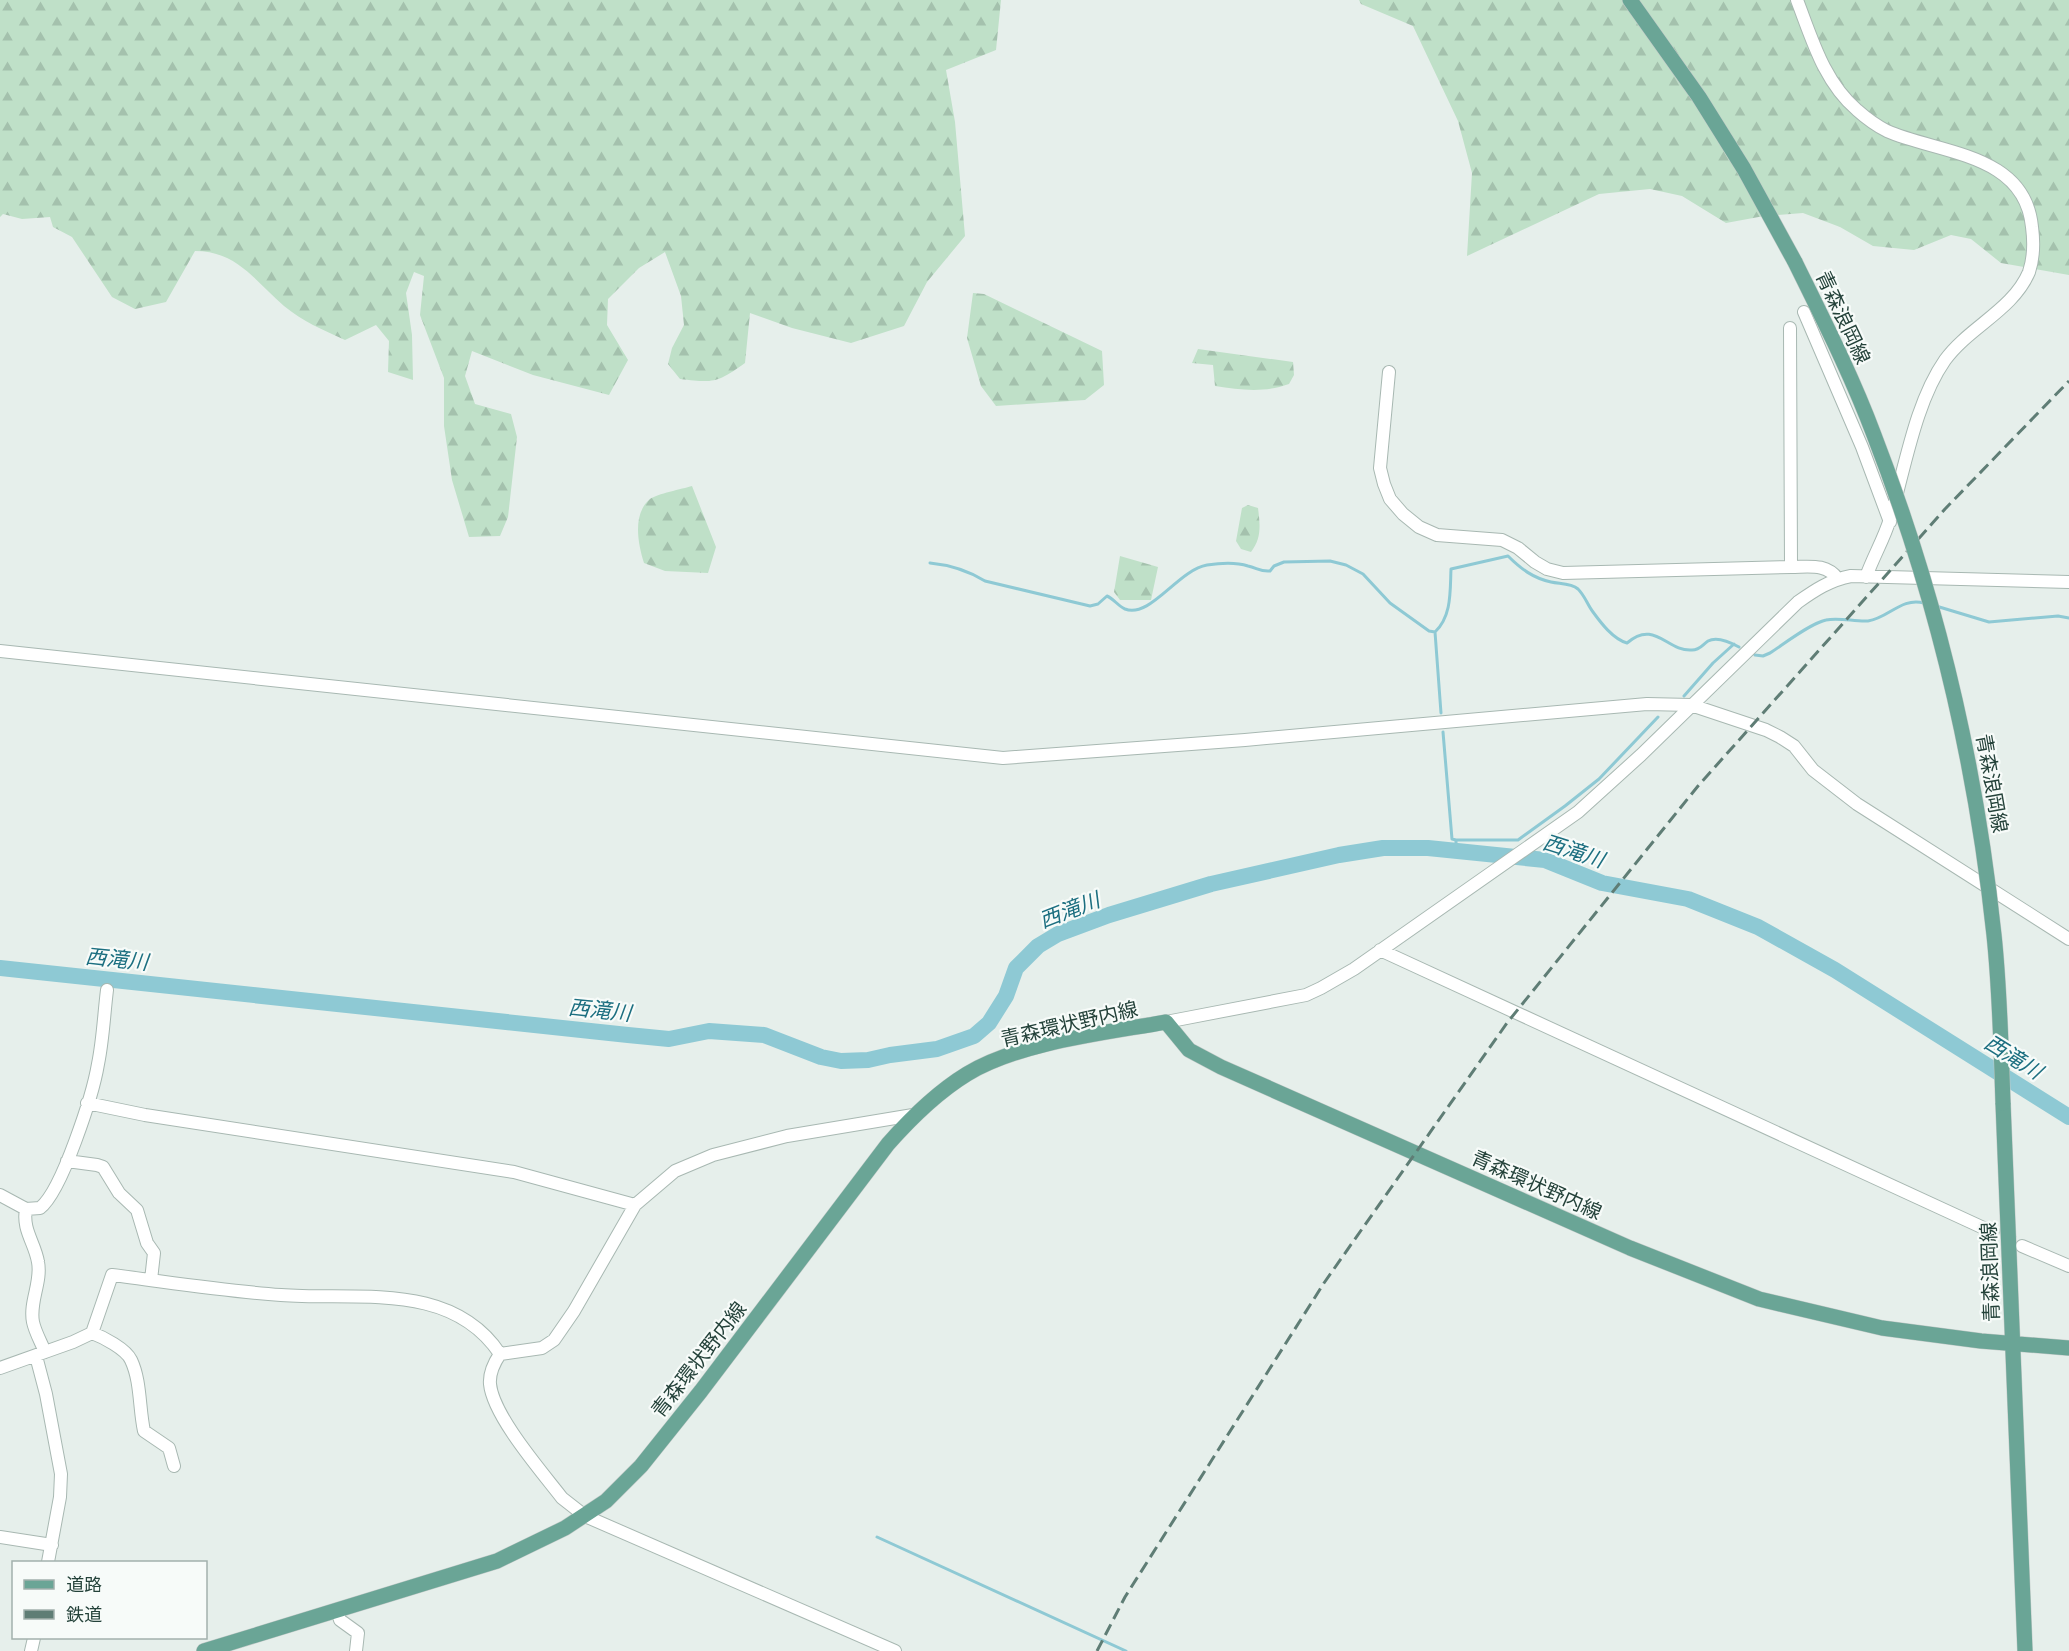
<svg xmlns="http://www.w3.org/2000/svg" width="2069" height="1651" font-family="'Exo 2','Noto Sans JP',sans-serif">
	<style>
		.forest { fill: url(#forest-firs) }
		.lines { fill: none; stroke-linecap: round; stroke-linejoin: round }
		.stream { stroke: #8ec9d4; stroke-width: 3 }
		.river { stroke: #8ec9d4; stroke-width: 16 }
		.minor-tunnel { stroke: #bfccc8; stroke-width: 12; stroke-dasharray: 12 6; stroke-linecap: butt }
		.minor-casing { stroke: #a8b8b2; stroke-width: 14 }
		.major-casing { stroke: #c2cac8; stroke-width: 16 }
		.minor { stroke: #fff; stroke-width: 12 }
		.major { stroke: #6aa596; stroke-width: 15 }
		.rail { stroke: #5f7d75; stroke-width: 3; stroke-dasharray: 12 6; stroke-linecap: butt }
		.major-bridge-casing { stroke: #c2cac8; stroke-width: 16; stroke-linecap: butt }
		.major-bridge { stroke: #6aa596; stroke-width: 15 }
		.labels { text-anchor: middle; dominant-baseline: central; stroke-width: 4.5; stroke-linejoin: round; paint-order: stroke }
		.street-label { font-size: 20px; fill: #24423a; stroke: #f7fbf9 }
		.water-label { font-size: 21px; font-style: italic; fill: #1c6f80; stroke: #f7fbf9 }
	</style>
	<defs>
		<pattern id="forest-firs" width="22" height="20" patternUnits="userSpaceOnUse" patternTransform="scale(1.5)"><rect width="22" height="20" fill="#bfe0c8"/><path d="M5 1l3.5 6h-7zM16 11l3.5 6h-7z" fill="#a4c1ad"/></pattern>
	</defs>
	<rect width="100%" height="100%" fill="#e6efeb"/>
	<path class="forest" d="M0,0H1001L996,50L946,70L955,122L965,236L927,282L904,326L851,343L792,328L750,313L745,363C717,383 714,383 680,379L668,364L672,348L684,325L681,296L665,252L639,268L608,299L607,325L628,360L609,395L533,375L472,351L465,376L475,404L511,414L517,437L508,517L500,536L469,537L452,480L444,426V378L420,315L424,276L414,272L406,293L412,335L413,380L388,372L389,341L376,325L345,340C323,330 302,321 284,306C255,281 237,251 195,251L166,302L135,309L112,297L72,237L53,227L50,217L22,219L3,214L0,217Z
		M1359,0H2069V275L2001,263L1971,239L1951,235L1914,250L1873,246L1840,227L1803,213L1764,216L1726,223L1682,196L1650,189L1599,194L1467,256L1472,173L1458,121L1413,26L1361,4Z
		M973,293L984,294L1102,351L1104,385L1085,400L996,406L981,386L967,338Z
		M1198,349L1293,362L1294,375L1289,384C1264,393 1241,390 1215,386L1213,365L1192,363Z
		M692,486L716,547L708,573L665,571L644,563C638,544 632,514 650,499C657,494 682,489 692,486Z
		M1248,505L1258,508C1260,524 1262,538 1251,552L1241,549L1236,541L1242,508Z
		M1120,556L1158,567L1151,600H1120L1114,592Z"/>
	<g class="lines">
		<path class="stream" d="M930,563C951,565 967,570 985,581L1090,606L1098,604L1107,596C1114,599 1118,606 1125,609C1150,619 1178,570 1207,565C1220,563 1236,562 1248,566C1257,568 1261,572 1270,571L1274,566L1284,562L1330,561L1346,565L1363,574L1390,603L1429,631L1435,632C1452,616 1450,591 1451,569L1508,556C1521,569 1533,578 1551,582C1560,584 1571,583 1578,589C1585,596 1587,604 1593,612C1601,623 1613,639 1627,643C1655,619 1667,652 1692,650C1700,650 1702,645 1708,641C1717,636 1730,642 1739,647
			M1936,606L1989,622L2058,616L2069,618
			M1435,632L1441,713
			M1755,655L1763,656L1770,653C1784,644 1811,623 1826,620C1839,617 1855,622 1868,621C1889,618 1901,597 1924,603
			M1684,696L1713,663L1734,644
			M1443,732L1452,839L1456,840
			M1456,850V840H1518L1565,806L1599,779L1658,717
			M877,1537L1126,1651"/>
		<path class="river" d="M0,968L628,1035L669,1039L709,1031L764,1035L821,1057L841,1061L868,1060L890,1055L937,1049L974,1036L989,1023L1006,996L1016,968L1038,946L1058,934L1109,915L1211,884L1339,855L1383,848H1428L1545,860L1602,883L1688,899L1758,927L1835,970L2069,1117"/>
		<path class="minor-tunnel" d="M1988,1230L2014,1242"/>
		<defs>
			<path id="minor" d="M1797,0C1812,39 1824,82 1857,110C1866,118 1877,126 1887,131C1940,154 2025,153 2032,227C2034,242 2034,257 2029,272C2013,310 1969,327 1945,360C1915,403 1905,468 1890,519C1884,539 1873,557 1866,577
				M1804,312L1862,447L1890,522
				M1790,328L1791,567
				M1389,372L1380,468L1384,484L1390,499L1403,514L1419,527L1437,535L1502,540L1518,548L1535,562L1547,569L1563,573L1791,567C1809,567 1826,563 1838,579
				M0,651L1003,758L1245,740L1647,704L1691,705L1766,730L1780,737L1794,746L1813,770L1857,804L2069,939
				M1380,950L1988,1230
				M1166,1022L1306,995L1321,988L1354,969L1578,812L1641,755L1798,602C1815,590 1830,580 1851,576L2069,582
				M87,1103L145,1115L514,1172L635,1205
				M67,1161L97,1165L103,1167L119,1193L137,1210L147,1243L154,1253L151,1280
				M0,1195L26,1209L40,1208C62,1191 93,1094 98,1064C103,1040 104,1014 107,990
				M26,1209C22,1230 35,1243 38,1262C42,1282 29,1302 33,1322C35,1332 41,1342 45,1352
				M2022,1246L2069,1266
				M92,1333C103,1337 126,1349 131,1360C141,1381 139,1408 144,1431L169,1448L174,1466
				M500,1354C494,1363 489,1373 490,1384C493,1416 542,1472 562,1498L585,1516L895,1651
				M500,1354L542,1348L554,1340L574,1311L635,1205L675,1171L713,1155L787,1136L913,1115
				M36,1356L46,1394L61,1474L60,1497L48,1562
				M0,1368L73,1342L92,1333L112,1275C168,1282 224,1291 281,1295C355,1301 451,1280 500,1354
				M0,1537L52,1545
				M337,1610L340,1620L358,1633L356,1651
				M31,1651L34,1638"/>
			<path id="major" d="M1630,0L1699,97L1744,169L1795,262
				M2003,1103L2025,1651
				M204,1651L497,1561L565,1528L606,1501L641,1466L701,1391L888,1144C911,1118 936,1093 967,1074C1020,1042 1105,1033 1166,1022L1189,1050L1221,1067L1630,1248L1759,1299L1882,1328L1981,1341L2069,1348"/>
		</defs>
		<use href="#minor" class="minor-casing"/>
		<use href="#major" class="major-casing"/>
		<use href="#minor" class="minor"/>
		<use href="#major" class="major"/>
		<path class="rail" d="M1097,1651L1125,1597L1324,1283L1507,1023L1698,786L1945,509L2069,381"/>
		<defs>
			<path id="major-bridge" d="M1795,262C1823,319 1852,376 1874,435C1936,595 1976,765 1994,935C2000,991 2001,1047 2003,1103"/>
		</defs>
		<use href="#major-bridge" class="major-bridge-casing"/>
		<use href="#major-bridge" class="major-bridge"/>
	</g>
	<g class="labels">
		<g class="street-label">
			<text transform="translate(1844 317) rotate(65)">青森浪岡線</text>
			<text transform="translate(1993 783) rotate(80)">青森浪岡線</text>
			<text transform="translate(1069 1023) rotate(-13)">青森環状野内線</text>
			<text transform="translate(1537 1184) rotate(24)">青森環状野内線</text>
			<text transform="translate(1989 1272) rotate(-92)">青森浪岡線</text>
			<text transform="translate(698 1359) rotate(-52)">青森環状野内線</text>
		</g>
		<g class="water-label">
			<text transform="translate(1574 850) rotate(18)">西滝川</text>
			<text transform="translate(1069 909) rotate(-21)">西滝川</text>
			<text transform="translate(117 958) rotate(6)">西滝川</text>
			<text transform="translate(600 1009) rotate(6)">西滝川</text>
			<text transform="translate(2014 1056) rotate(32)">西滝川</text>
		</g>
	</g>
	<rect x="12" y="1561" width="195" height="78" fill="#f7fbf9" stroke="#a3b1ad" stroke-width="1.5"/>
	<rect x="24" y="1580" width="30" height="9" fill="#6aa596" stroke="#a3b1ad" stroke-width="1.5"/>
	<text x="66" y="1591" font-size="18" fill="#24423a">道路</text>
	<rect x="24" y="1610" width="30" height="9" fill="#5f7d75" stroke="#a3b1ad" stroke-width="1.5"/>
	<text x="66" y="1621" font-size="18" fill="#24423a">鉄道</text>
</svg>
